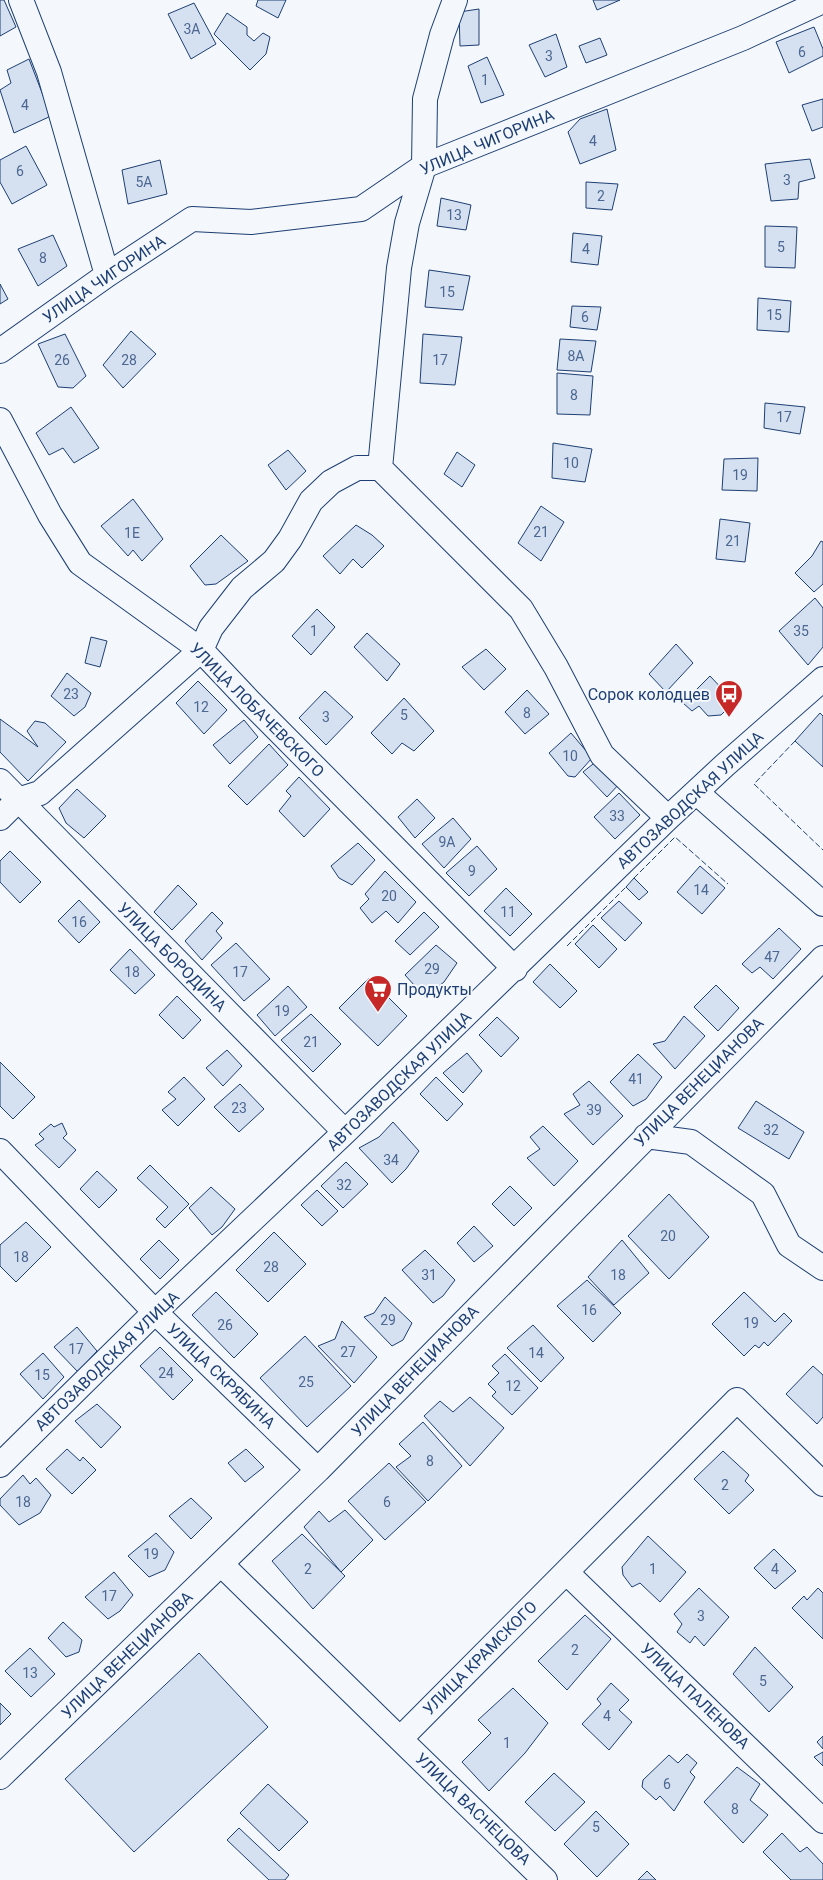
<svg xmlns="http://www.w3.org/2000/svg" width="823" height="1880" font-family="Roboto,sans-serif">
	<style>
		.building { fill: #d5e0f0; stroke: #1d3f73 }
		.lines { fill: none; stroke-linecap: round; stroke-linejoin: round }
		.minor-casing { stroke: #1d3f73; stroke-width: 26 }
		.minor { stroke: #f4f7fb; stroke-width: 24 }
		.fence { stroke: #1d3f73; stroke-width: 1; stroke-dasharray: 6 2.5; stroke-linecap: butt }
		.labels { text-anchor: middle; dominant-baseline: central; stroke-width: 4; stroke-linejoin: round; paint-order: stroke }
		.number-label { font-size: 14px; fill: #4b6792 }
		.street-label { font-size: 16px; fill: #1d3f73; stroke: #f4f7fb }
		.poi-label { font-size: 16px; fill: #1d3f73; stroke: #f4f7fb; text-anchor: end }
	</style>
	<rect width="100%" height="100%" fill="#f4f7fb"/>
	<path class="building" d="M0,0H4L16,27L0,36Z
		M258,0H286L278,18L256,6Z
		M593,0H620L597,10Z
		M194,3L216,44L191,59L168,14Z
		M479,9V45L460,46L459,12Z
		M227,13L247,27V35L254,41L263,33L270,37L266,54L250,70L214,34Z
		M814,27L823,49V56L789,73L776,42Z
		M556,34L567,67L545,77L529,45Z
		M600,38L607,55L586,63L579,46Z
		M487,57L504,95L481,103L468,66Z
		M29,59L51,116L14,133L0,90L11,83L7,70Z
		M823,99V127L812,131L802,105Z
		M607,109L616,150L580,164L568,132L580,119Z
		M26,146L47,185L12,204L0,182V160Z
		M810,159L815,178L799,182L798,199L771,201L765,164Z
		M160,160L167,194L128,204L122,170Z
		M586,182L618,184L612,210L586,208Z
		M441,198L471,205L466,230L437,226Z
		M765,226L797,227L795,268L765,267Z
		M573,233L602,236L598,265L571,262Z
		M53,235L67,266L38,286L18,249Z
		M429,270L470,276L463,310L425,307Z
		M0,284L8,299L0,304Z
		M758,298L791,301L789,332L757,330Z
		M572,306L601,307L597,330L570,327Z
		M131,331L156,354L123,388L103,365Z
		M65,334L86,376L73,388L58,387L38,344Z
		M423,334L462,337L455,385L420,383Z
		M560,339L596,341L591,372L557,370Z
		M557,373L593,376L590,415L557,414Z
		M765,403L805,407L800,434L764,428Z
		M71,407L99,448L74,463L63,448L49,455L36,433Z
		M553,443L592,449L585,482L552,478Z
		M288,450L306,471L286,490L268,465Z
		M457,452L475,465L462,487L444,474Z
		M758,458L757,491L722,490L724,459Z
		M133,499L163,539L142,561L133,550L128,556L101,526Z
		M541,506L564,522L541,561L518,543Z
		M720,519L750,523L745,562L716,559Z
		M356,525L372,535L384,546L362,568L353,559L340,574L323,556Z
		M221,535L248,561L216,584L205,585L190,566Z
		M821,541L823,542V584L814,592L795,573L812,556Z
		M815,598L823,608V647L808,665L779,631Z
		M317,609L335,627L311,655L292,636Z
		M367,633L400,664L387,681L354,647Z
		M91,637L107,641L100,667L85,663Z
		M676,644L693,663L666,692L649,674Z
		M486,649L506,669L484,690L462,667Z
		M67,673L91,693L85,707L74,716L51,696Z
		M710,676L727,694L731,705L721,715L708,716L699,706L692,711L683,703Z
		M198,681L227,710L204,734L176,703Z
		M527,690L549,714L525,734L505,712Z
		M325,691L353,717L326,745L299,718Z
		M404,698L434,731L414,751L402,743L392,754L371,733Z
		M820,713L823,716V767L795,741Z
		M0,719L38,747L27,731L35,721L45,723L66,742L28,781L0,752Z
		M244,720L258,737L230,764L213,745Z
		M571,733L592,758L575,777L568,776L549,753Z
		M269,744L288,765L247,805L228,786Z
		M598,760L621,782L607,797L583,772Z
		M299,777L330,809L304,837L279,811L291,796L286,791Z
		M77,789L106,816L84,838L66,823L59,808Z
		M619,793L640,815L615,839L594,817Z
		M417,799L435,818L415,838L398,817Z
		M453,818L471,839L444,868L422,844Z
		M358,843L375,860L352,885L339,878L331,866Z
		M477,846L497,869L469,896L446,873Z
		M10,851L41,882L20,903L0,882V861Z
		M700,866L725,888L702,914L677,892Z
		M385,871L416,902L398,923L386,911L372,923L360,908L369,899L365,894Z
		M634,878L648,892L639,900L626,887Z
		M178,885L197,904L172,930L154,912Z
		M506,888L532,914L510,936L484,911Z
		M79,900L100,922L79,943L58,921Z
		M619,901L642,923L625,941L601,918Z
		M212,912L223,923L216,931L222,938L202,960L185,941Z
		M424,912L439,927L410,955L395,941Z
		M593,925L617,949L599,968L575,944Z
		M779,928L801,949L773,979L760,967L752,973L742,964Z
		M236,943L270,979L244,1001L211,965Z
		M436,945L457,963L444,982L425,997L405,975Z
		M130,949L155,975L135,994L110,970Z
		M550,964L577,991L560,1008L533,982Z
		M369,978L407,1016L378,1046L339,1008Z
		M716,985L739,1008L718,1031L694,1007Z
		M288,986L307,1007L275,1036L257,1015Z
		M177,996L201,1020L183,1039L159,1015Z
		M311,1014L341,1044L313,1072L281,1040Z
		M684,1016L705,1036L675,1069L653,1044L665,1041Z
		M497,1017L519,1038L501,1057L479,1035Z
		M227,1050L242,1066L223,1086L206,1068Z
		M467,1053L482,1071L463,1093L443,1073Z
		M638,1054L662,1077L646,1099L633,1106L610,1082Z
		M0,1062L35,1097L13,1119L0,1106Z
		M184,1077L205,1099L178,1126L162,1110L176,1099L168,1092Z
		M436,1077L463,1104L447,1121L420,1094Z
		M589,1081L623,1116L593,1145L564,1114L580,1105L573,1094Z
		M240,1084L264,1109L239,1132L214,1107Z
		M756,1101L804,1132L789,1159L738,1128Z
		M393,1122L419,1151L406,1169L392,1183L359,1148L379,1137Z
		M62,1123L67,1134L63,1138L76,1150L59,1168L35,1145L44,1139L39,1134L51,1124L54,1127Z
		M543,1126L578,1161L554,1186L527,1158L540,1149L530,1137Z
		M346,1162L368,1184L343,1208L321,1186Z
		M150,1165L189,1204L165,1228L156,1219L168,1207L137,1178Z
		M97,1171L117,1190L99,1208L80,1189Z
		M510,1186L532,1208L514,1226L492,1204Z
		M211,1187L235,1209L222,1227L212,1235L189,1208Z
		M317,1190L338,1211L322,1226L301,1205Z
		M669,1194L709,1237L669,1279L628,1236Z
		M26,1222L51,1247L16,1282L0,1266V1245Z
		M474,1226L493,1246L474,1262L457,1243Z
		M274,1232L306,1264L268,1302L236,1270Z
		M159,1240L179,1260L160,1279L140,1259Z
		M622,1240L649,1273L614,1305L588,1277Z
		M425,1250L455,1280L443,1296L433,1303L402,1270Z
		M587,1280L621,1313L593,1342L557,1306Z
		M216,1292L258,1334L234,1358L192,1315Z
		M744,1292L775,1322L784,1313L792,1321L768,1346L764,1342L759,1348L755,1345L744,1356L712,1324Z
		M385,1297L412,1323L403,1340L392,1346L364,1317L374,1313Z
		M342,1321L377,1357L354,1383L318,1346L335,1339Z
		M533,1325L564,1358L541,1382L507,1348Z
		M77,1327L97,1351L78,1372L54,1347Z
		M305,1336L351,1386L307,1427L260,1378Z
		M160,1347L193,1380L173,1400L140,1366Z
		M43,1353L64,1377L43,1399L20,1374Z
		M505,1354L538,1388L512,1415L492,1396L496,1392L488,1384L499,1373L492,1366Z
		M813,1366L823,1375V1417L817,1424L786,1394Z
		M470,1397L504,1428L470,1466L424,1416L440,1401L453,1412Z
		M97,1404L121,1427L101,1448L75,1421Z
		M423,1422L462,1466L428,1501L396,1467L411,1456L399,1444Z
		M67,1449L80,1461L83,1457L96,1470L72,1494L46,1469Z
		M246,1449L264,1467L245,1482L228,1463Z
		M723,1451L749,1475L745,1481L754,1490L729,1514L694,1479Z
		M389,1463L426,1502L385,1540L348,1501Z
		M23,1475L30,1484L36,1478L51,1495L40,1513L19,1525L0,1505V1499Z
		M191,1498L212,1518L191,1539L169,1516Z
		M345,1510L373,1540L341,1572L304,1527L319,1511L329,1522Z
		M156,1533L174,1552L165,1570L149,1577L128,1556Z
		M302,1534L345,1576L313,1609L272,1561Z
		M648,1536L686,1572L660,1602L640,1583L632,1587L623,1575L622,1567Z
		M774,1549L796,1571L775,1589L754,1568Z
		M114,1572L133,1595L120,1611L108,1619L85,1597Z
		M699,1588L729,1617L704,1646L695,1636L690,1643L677,1632L682,1624L674,1614Z
		M818,1588L823,1593V1639L792,1608L804,1596L807,1600Z
		M585,1615L611,1639L567,1690L538,1661Z
		M63,1622L82,1640L79,1652L66,1657L48,1638Z
		M755,1647L793,1687L769,1712L733,1674Z
		M30,1648L55,1674L31,1697L5,1671Z
		M199,1653L268,1727L134,1852L65,1779Z
		M611,1683L629,1700L619,1710L632,1722L609,1750L582,1724L601,1704L597,1699Z
		M513,1688L548,1723L525,1753L489,1791L462,1762L491,1733L478,1720Z
		M0,1703L11,1714L0,1725Z
		M823,1736V1749L817,1742Z
		M823,1752V1766L814,1757Z
		M687,1754L697,1763L690,1772L695,1777L674,1811L660,1796L656,1800L642,1787L643,1780L669,1755L678,1763Z
		M737,1767L760,1784L750,1800L768,1815L743,1843L704,1802Z
		M554,1773L585,1802L555,1831L525,1802Z
		M268,1784L308,1822L279,1851L240,1813Z
		M596,1811L629,1844L597,1877L564,1844Z
		M239,1828L289,1875L285,1880H269L227,1840Z
		M782,1833L800,1852L807,1847L823,1864V1880H791L763,1852Z
		M647,1871L656,1880H638Z"/>
	<g class="lines">
		<defs>
			<path id="minor" d="M21,0L49,72L107,275
				M455,0L442,35L425,99L424,166L407,223L399,268L380,468L521,609L556,667L602,755L668,818
				M0,351L107,275L192,219L251,222L361,209L424,166L743,38L823,1
				M0,420L50,515L80,563L201,650L251,703L515,969
				M0,781L345,1132
				M696,792L823,904
				M0,818L18,800L40,793L201,650L211,628L242,588L274,561L290,539L311,501L331,482L357,468H380
				M646,1136L691,1142L763,1194L789,1245L823,1268
				M0,1151L155,1312L318,1470
				M0,1465L155,1312L345,1132L668,818L725,765L823,679
				M221,1564L400,1739L737,1400L823,1484
				M566,1572L823,1821
				M400,1739L545,1880
				M0,1777L318,1470L823,958"/>
		</defs>
		<use href="#minor" class="minor-casing"/>
		<use href="#minor" class="minor"/>
		<path class="fence" d="M795,741L754,784L823,850
			M634,878L675,837L728,884
			M567,946L626,887"/>
	</g>
	<defs>
		<symbol id="bus-pin" viewBox="-11 -11 22 30"><path d="M0 17L-7.5 6A9.5 9.5 0 1 1 7.5 6Z" fill="#c62828" stroke="#f4f7fb"/><path d="M-5-6H5V4H4V6H2V4H-2V6H-4V4H-5ZM-3.5-4V0h7V-4ZM-3.5 1.2v1.5H-2V1.2ZM2 1.2v1.5H3.5V1.2Z" fill="#fff"/></symbol>
		<symbol id="supermarket-pin" viewBox="-11 -11 22 30"><path d="M0 17L-7.5 6A9.5 9.5 0 1 1 7.5 6Z" fill="#c62828" stroke="#f4f7fb"/><path d="M-6-5.5h2.5l.6 2H6L4.5 2H-2.5L-4.4-4H-6ZM-1.5 3.2a1.3 1.3 0 1 0 .1 0ZM3 3.2a1.3 1.3 0 1 0 .1 0Z" fill="#fff"/></symbol>
	</defs>
	<g fill-rule="evenodd">
		<use href="#bus-pin" x="713" y="678" width="32" height="43"/>
		<use href="#supermarket-pin" x="362" y="973" width="32" height="43"/>
	</g>
	<g class="labels">
		<g class="number-label">
			<text x="192" y="29">3А</text>
			<text x="802" y="52">6</text>
			<text x="549" y="56">3</text>
			<text x="485" y="80">1</text>
			<text x="25" y="105">4</text>
			<text x="593" y="141">4</text>
			<text x="20" y="171">6</text>
			<text x="787" y="180">3</text>
			<text x="144" y="182">5А</text>
			<text x="601" y="196">2</text>
			<text x="454" y="215">13</text>
			<text x="781" y="247">5</text>
			<text x="586" y="249">4</text>
			<text x="43" y="258">8</text>
			<text x="447" y="292">15</text>
			<text x="774" y="315">15</text>
			<text x="585" y="317">6</text>
			<text x="576" y="356">8А</text>
			<text x="62" y="360">26</text>
			<text x="129" y="360">28</text>
			<text x="440" y="360">17</text>
			<text x="574" y="395">8</text>
			<text x="784" y="417">17</text>
			<text x="571" y="463">10</text>
			<text x="740" y="475">19</text>
			<text x="541" y="532">21</text>
			<text x="132" y="533">1Е</text>
			<text x="733" y="541">21</text>
			<text x="314" y="631">1</text>
			<text x="801" y="631">35</text>
			<text x="71" y="694">23</text>
			<text x="201" y="707">12</text>
			<text x="527" y="713">8</text>
			<text x="404" y="715">5</text>
			<text x="326" y="717">3</text>
			<text x="570" y="756">10</text>
			<text x="617" y="816">33</text>
			<text x="447" y="842">9А</text>
			<text x="472" y="871">9</text>
			<text x="701" y="890">14</text>
			<text x="389" y="896">20</text>
			<text x="508" y="912">11</text>
			<text x="79" y="922">16</text>
			<text x="772" y="957">47</text>
			<text x="432" y="969">29</text>
			<text x="132" y="972">18</text>
			<text x="240" y="972">17</text>
			<text x="282" y="1011">19</text>
			<text x="311" y="1042">21</text>
			<text x="636" y="1079">41</text>
			<text x="239" y="1108">23</text>
			<text x="594" y="1110">39</text>
			<text x="771" y="1130">32</text>
			<text x="391" y="1160">34</text>
			<text x="344" y="1185">32</text>
			<text x="668" y="1236">20</text>
			<text x="21" y="1257">18</text>
			<text x="271" y="1267">28</text>
			<text x="429" y="1275">31</text>
			<text x="618" y="1275">18</text>
			<text x="589" y="1310">16</text>
			<text x="388" y="1320">29</text>
			<text x="751" y="1323">19</text>
			<text x="225" y="1325">26</text>
			<text x="76" y="1349">17</text>
			<text x="348" y="1352">27</text>
			<text x="536" y="1353">14</text>
			<text x="166" y="1373">24</text>
			<text x="42" y="1375">15</text>
			<text x="306" y="1382">25</text>
			<text x="513" y="1386">12</text>
			<text x="430" y="1461">8</text>
			<text x="725" y="1485">2</text>
			<text x="23" y="1502">18</text>
			<text x="387" y="1502">6</text>
			<text x="151" y="1554">19</text>
			<text x="308" y="1569">2</text>
			<text x="653" y="1569">1</text>
			<text x="775" y="1569">4</text>
			<text x="109" y="1596">17</text>
			<text x="701" y="1616">3</text>
			<text x="575" y="1650">2</text>
			<text x="30" y="1673">13</text>
			<text x="763" y="1681">5</text>
			<text x="607" y="1716">4</text>
			<text x="507" y="1743">1</text>
			<text x="667" y="1784">6</text>
			<text x="735" y="1809">8</text>
			<text x="596" y="1827">5</text>
		</g>
		<g class="street-label">
			<text transform="translate(487 142) rotate(-23)">УЛИЦА ЧИГОРИНА</text>
			<text transform="translate(104 279) rotate(-34)">УЛИЦА ЧИГОРИНА</text>
			<text transform="translate(257 710) rotate(45)">УЛИЦА ЛОБАЧЕВСКОГО</text>
			<text transform="translate(690 800) rotate(-43)">АВТОЗАВОДСКАЯ УЛИЦА</text>
			<text transform="translate(172 957) rotate(45)">УЛИЦА БОРОДИНА</text>
			<text transform="translate(399 1081) rotate(-44)">АВТОЗАВОДСКАЯ УЛИЦА</text>
			<text transform="translate(699 1082) rotate(-45)">УЛИЦА ВЕНЕЦИАНОВА</text>
			<text transform="translate(107 1361) rotate(-44)">АВТОЗАВОДСКАЯ УЛИЦА</text>
			<text transform="translate(415 1371) rotate(-46)">УЛИЦА ВЕНЕЦИАНОВА</text>
			<text transform="translate(221 1376) rotate(44)">УЛИЦА СКРЯБИНА</text>
			<text transform="translate(127 1655) rotate(-44)">УЛИЦА ВЕНЕЦИАНОВА</text>
			<text transform="translate(480 1658) rotate(-45)">УЛИЦА КРАМСКОГО</text>
			<text transform="translate(695 1696) rotate(44)">УЛИЦА ПАЛЕНОВА</text>
			<text transform="translate(473 1809) rotate(44)">УЛИЦА ВАСНЕЦОВА</text>
		</g>
		<g class="poi-label">
			<text x="710" y="694">Сорок колодцев</text>
			<text x="397" y="989" text-anchor="start">Продукты</text>
		</g>
	</g>
</svg>
